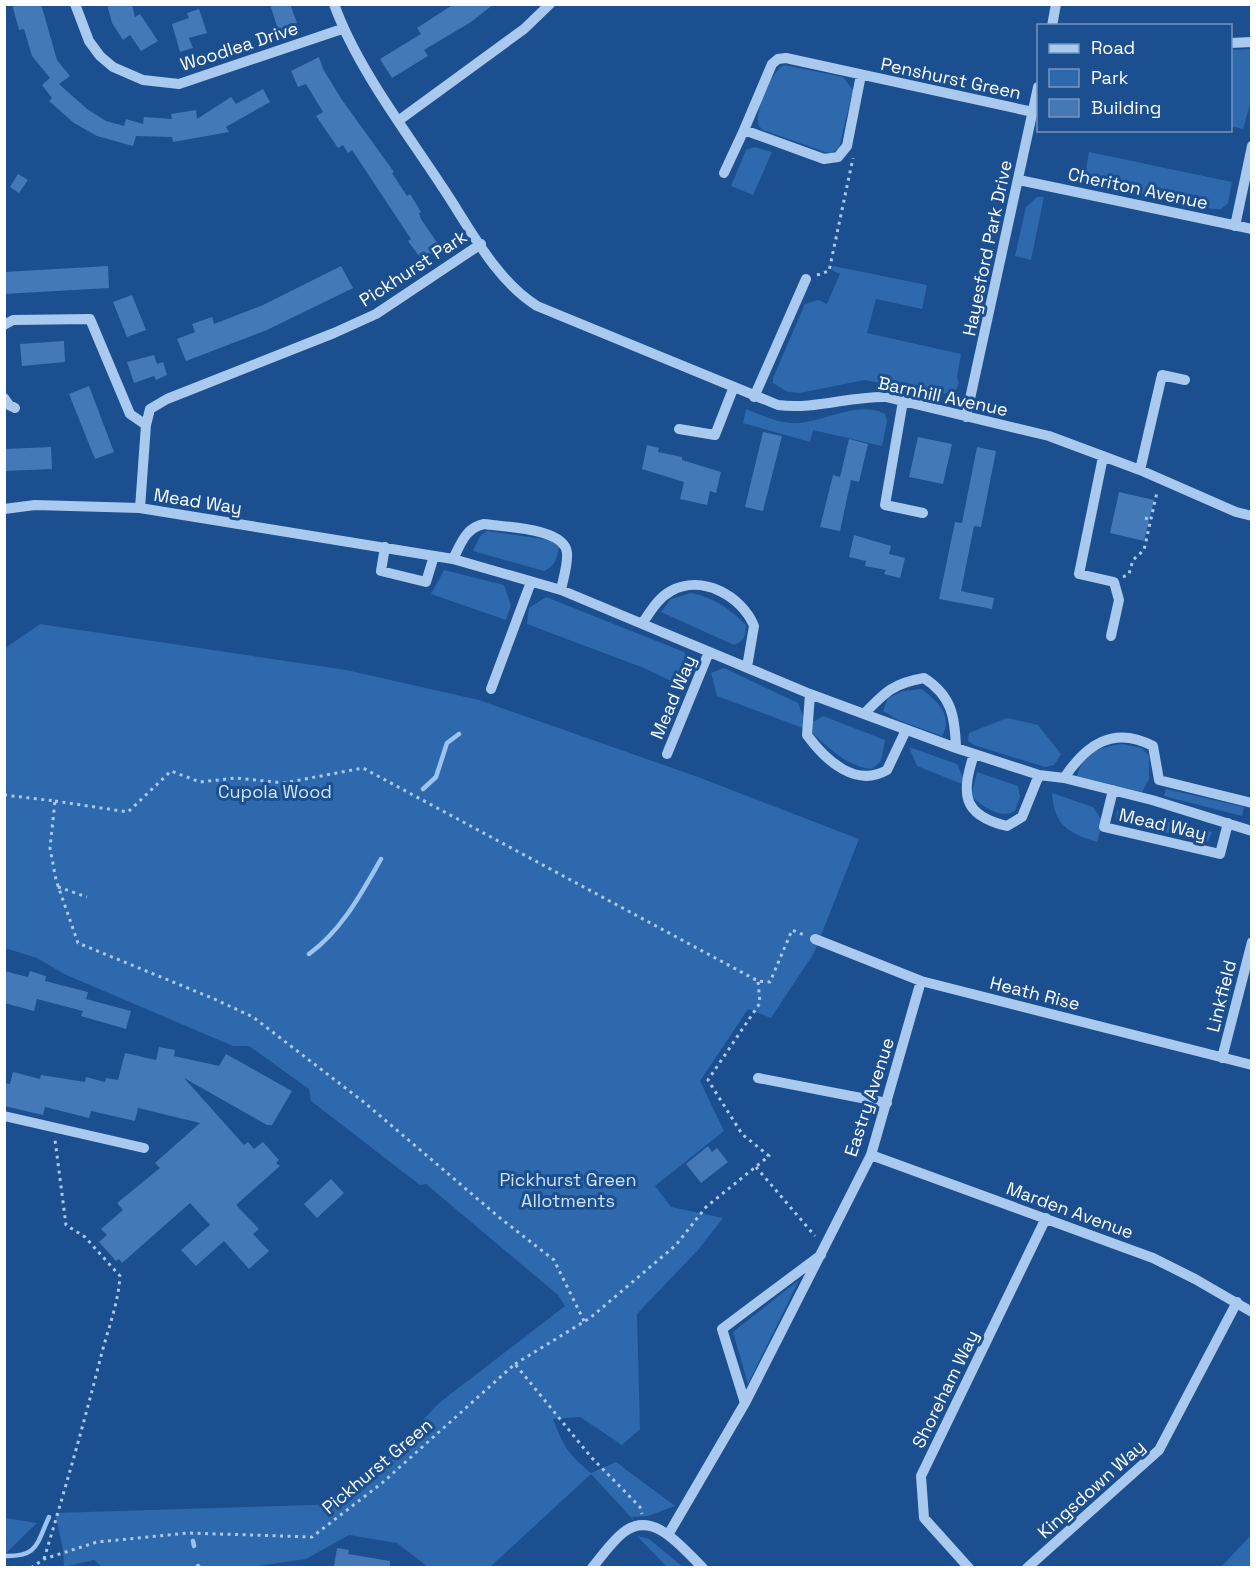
<svg xmlns="http://www.w3.org/2000/svg" width="1256" height="1572" font-family="'Space Grotesk',sans-serif">
	<style>
		.green { fill: #2e69ad }
		.lines { fill: none; stroke-linecap: round; stroke-linejoin: round }
		.stream { stroke: #9cc4f0; stroke-width: 4.5 }
		.building { fill: #4478b7 }
		.path { stroke: #a9c9ee; stroke-width: 3; stroke-dasharray: 3 4.5; stroke-linecap: butt }
		.minor { stroke: #a9c9ee; stroke-width: 10 }
		.labels { text-anchor: middle; dominant-baseline: central; stroke-width: 6; stroke-linejoin: round; paint-order: stroke }
		.street-label { font-size: 18px; fill: #fff; stroke: #1b4f8f }
		.park-label { font-size: 18px; fill: #cfe3fa; stroke: #1b4f8f }
	</style>
	<rect width="100%" height="100%" fill="#1b4f8f"/>
	<path class="green" d="M1251,49V101L1243,129L1231,126V50Z
		M784,65L843,77L853,90L839,148L831,153L825,152L763,130L759,126C753,114 772,70 784,65Z
		M754,147L772,152L753,195L731,186L746,150Z
		M1089,152L1232,182L1228,203L1221,209H1212L1084,181Z
		M1037,197H1044L1031,260L1015,256L1026,207Z
		M833,266L927,285L922,309L876,299L867,333L961,354L957,377L959,383L956,390L940,395L865,380L800,393L788,392L773,383V378L805,304L818,300L827,304L840,274L831,270Z
		M746,409C761,415 776,422 792,423C822,424 857,399 885,414L887,421L882,446L813,430L810,442L743,423Z
		M487,531L551,540L559,547C557,559 555,566 544,571L473,551L480,536Z
		M444,570L504,585L511,605L506,620L431,594Z
		M691,593C714,598 729,608 746,625C746,636 744,641 734,645L661,612L671,599Z
		M546,597L684,652L690,667L683,687L644,668L527,624L529,608Z
		M40,624L346,670L479,700L698,777L859,839L814,953L771,1018L748,1009L700,1081L724,1131L655,1186L671,1207L723,1218L698,1250L637,1314L640,1429L622,1445L580,1417L553,1419C563,1446 569,1455 591,1473L616,1462L675,1506L648,1516L632,1517L638,1525L591,1474L490,1567H428L397,1543L349,1535L306,1559L250,1567L103,1568L94,1560L64,1567L63,1549L55,1513L344,1504L439,1403L565,1306L558,1295L426,1184L420,1185L311,1101L309,1089L249,1046H233L64,974L37,958L5,948L4,649Z
		M724,668L798,703L808,730L717,696L711,673Z
		M921,689C937,700 954,716 942,736L898,720L883,711L888,698L903,691Z
		M823,716L885,740L881,761L872,769C848,767 830,749 812,733L813,722Z
		M1007,718L1038,725L1061,754L1054,765L1045,767L974,745L968,741L969,733Z
		M1122,744L1142,748L1149,756V779L1142,792L1077,776C1084,751 1098,748 1122,744Z
		M909,747L957,764L967,786L917,766Z
		M977,772L1018,786L1020,796L1015,811C1001,820 982,806 971,796Z
		M1166,789L1244,807L1242,816L1164,796Z
		M1052,793L1093,807L1108,830L1101,829L1097,842C1068,833 1054,825 1052,793Z
		M1117,810L1212,832L1208,842L1116,821Z
		M799,1280L748,1384L733,1332Z
		M5,1518L37,1523L5,1554L4,1518Z
		M1251,1535V1567H1221Z
		M637,1536L649,1539L683,1567H667Z"/>
	<g class="lines">
		<path class="stream" d="M423,789L436,777L447,743L459,734
			M309,954C342,930 361,894 381,859
			M193,1541L194,1546
			M4,1556C38,1557 36,1545 49,1517
			M198,1566L199,1568"/>
	</g>
	<path class="building" d="M12,4H41L57,60L70,76L59,84L87,109L106,121L124,126L126,119L143,124L144,117L172,119L171,114L196,110L197,119L231,97L236,104L263,89L270,102L226,127L229,132L173,142L172,137L136,136L133,146L97,136L74,123L49,101L52,98L42,85L50,78L32,56L24,29L19,30Z
		M107,4H132L135,17L140,14L158,41L141,51L130,35L123,40L112,23Z
		M270,4H290L297,23L278,30Z
		M454,4H494L471,22L424,50L428,56L392,78L380,59L421,34L417,28Z
		M199,9L207,33L189,38L193,48L180,52L172,24L189,18L187,13Z
		M319,57L323,69L342,100L394,172L392,173L407,196L410,194L421,212L419,213L421,219L440,247L422,260L408,241L411,239L352,150L348,153L343,145L338,148L316,116L323,112L306,84L298,87L291,71Z
		M18,174L28,180L19,193L10,187Z
		M108,266L109,288L4,294V272Z
		M341,266L353,288L267,330L186,361L177,339L195,332L192,324L212,317L214,324L263,305Z
		M132,295L146,330L127,337L113,302Z
		M64,341L65,362L22,366L20,344Z
		M154,355L157,364L163,362L167,375L156,380L154,376L134,383L127,362Z
		M89,386L114,452L95,459L69,394Z
		M763,432L782,436L763,511L745,507Z
		M918,437L952,444L943,484L909,477Z
		M849,439L868,444L859,482L851,480L840,531L820,527L833,475L840,477Z
		M647,445L659,448L658,452L682,457V460L721,472L716,493L710,491L707,505L680,499L684,482L642,469Z
		M51,447L52,469L5,471L4,449Z
		M977,447L996,451L981,527L974,526L961,591L994,598L992,609L939,599L955,522L962,523Z
		M1119,492L1154,500L1144,541L1110,533Z
		M854,535L891,546L889,554L905,558L900,578L884,574L886,570L865,566L866,561L849,557Z
		M4,971L28,977L30,971L46,976L45,981L88,992L86,999L131,1011L126,1029L81,1016L83,1011L37,999L34,1011L4,1003Z
		M159,1047L175,1050L174,1056L219,1066L226,1054L292,1091L272,1125H267L184,1078L244,1145L248,1142L254,1149L263,1142L279,1160L276,1163L280,1166L236,1205L259,1229L253,1234L269,1251L249,1269L224,1241L196,1266L181,1250L210,1225L190,1203L122,1263L119,1259L116,1261L99,1242L107,1235L101,1229L123,1210L117,1203L160,1168L155,1163L200,1123L138,1108L135,1121L91,1111L89,1118L45,1107L43,1115L4,1106V1083L10,1084L13,1072L40,1079L41,1075L85,1082L86,1077L105,1082L106,1078L118,1080L125,1053L156,1060Z
		M708,1146L712,1152L717,1148L728,1162L701,1183L686,1164Z
		M331,1179L344,1193L317,1218L304,1204Z
		M337,1548L349,1550L348,1554L390,1561V1568L334,1566Z"/>
	<g class="lines">
		<path class="path" d="M817,275L829,271L853,158
			M1145,518L1151,520
			M1123,577L1129,574L1133,560L1144,550L1157,492
			M4,795L55,801L50,848L56,880L78,943L212,998L253,1017L365,1103L500,1218L554,1260L584,1321
			M55,801L128,812L171,771L200,782L236,778L284,783L363,768L758,981L770,982L792,930L804,935
			M58,887L87,897
			M756,1167L815,1236
			M515,1364L590,1318L676,1245L706,1207L769,1156L742,1134L708,1080L760,1003L758,981
			M44,1559C64,1493 83,1427 100,1360C107,1331 118,1306 120,1276L85,1237L66,1225L55,1140
			M31,1568L44,1559L97,1542L188,1533L312,1537L382,1483L515,1364L591,1457L640,1507L642,1514"/>
		<path class="minor" d="M75,4L89,41L100,56L113,67L143,80L179,84L342,29
			M334,4C356,66 405,130 441,185C469,226 494,279 537,306L778,405C815,410 849,396 886,397L1049,436L1140,470L1236,512L1252,516
			M1052,26L1056,4
			M1230,43L1252,42
			M861,75L847,146L838,157L824,159L744,130L772,64L778,59L786,58L1033,112
			M398,121L524,29L550,4
			M724,173L744,130
			M1019,180L1252,229
			M1235,226L1252,146
			M4,325L13,320L90,319L130,414L146,425
			M754,397L806,279
			M4,398L9,405L15,408
			M903,401L885,505L923,513
			M966,417L1038,87
			M679,429L715,435L733,389
			M1103,457L1079,574L1114,582L1119,600L1111,636
			M1140,470L1162,375L1185,380
			M140,508L146,425L150,409L167,399L334,333L376,314L481,244
			M4,509L35,505L140,508L453,559L561,590L810,694L956,748L1039,775L1064,778L1152,800L1252,831
			M385,547L381,571L426,582L434,556
			M453,559C461,544 465,528 484,524C504,527 565,528 567,553C568,565 563,579 561,590
			M643,622C651,611 658,598 671,591C702,574 742,596 754,626L747,667
			M491,689L531,582
			M810,694L807,735C826,761 856,788 887,770L906,730
			M865,713C885,692 894,683 924,678C952,696 955,717 956,748
			M667,754L709,652
			M974,754C962,792 960,815 1007,826L1022,817L1039,775
			M1064,778C1086,745 1113,725 1153,746L1159,780L1252,803
			M1113,790L1104,827L1220,854L1228,823
			M815,939L921,981L1252,1065
			M1222,1058L1252,942
			M758,1078L887,1103
			M4,1116L144,1148
			M871,1155L1153,1258L1195,1279L1252,1312
			M745,1403L722,1329L821,1255
			M668,1535L745,1403L871,1155L921,981
			M592,1568C602,1556 612,1541 624,1532C654,1509 683,1549 703,1568
			M969,1568L924,1518L921,1476L1046,1218
			M1027,1568L1159,1450L1237,1302"/>
	</g>
	<g class="labels">
		<g class="street-label">
			<text transform="translate(239 46) rotate(-18)">Woodlea Drive</text>
			<text transform="translate(951 78) rotate(12)">Penshurst Green</text>
			<text transform="translate(1138 188) rotate(12)">Cheriton Avenue</text>
			<text transform="translate(987 248) rotate(-78)">Hayesford Park Drive</text>
			<text transform="translate(413 268) rotate(-33)">Pickhurst Park</text>
			<text transform="translate(943 396) rotate(12)">Barnhill Avenue</text>
			<text transform="translate(198 501) rotate(9)">Mead Way</text>
			<text transform="translate(673 697) rotate(-67)">Mead Way</text>
			<text transform="translate(1163 824) rotate(13)">Mead Way</text>
			<text transform="translate(1035 993) rotate(14)">Heath Rise</text>
			<text transform="translate(1221 996) rotate(-76)">Linkfield</text>
			<text transform="translate(869 1097) rotate(-72)">Eastry Avenue</text>
			<text transform="translate(1070 1210) rotate(20)">Marden Avenue</text>
			<text transform="translate(945 1389) rotate(-64)">Shoreham Way</text>
			<text transform="translate(377 1466) rotate(-40)">Pickhurst Green</text>
			<text transform="translate(1091 1489) rotate(-42)">Kingsdown Way</text>
		</g>
		<g class="park-label">
			<text x="275" y="791">Cupola Wood</text>
			<text x="568" y="1179">Pickhurst Green<tspan x="568" dy="21">Allotments</tspan></text>
		</g>
	</g>
	<rect width="1256" height="1572" fill="none" stroke="#ffffff" stroke-width="12"/>
	<rect x="1037" y="24" width="195" height="108" fill="#1b4f8f" stroke="#7695bc" stroke-width="1.5"/>
	<rect x="1049" y="44" width="30" height="9" fill="#a9c9ee" stroke="#7695bc" stroke-width="1.5"/>
	<text x="1091" y="54" font-size="18" fill="#ffffff">Road</text>
	<rect x="1049" y="69" width="30" height="18" fill="#2e69ad" stroke="#7695bc" stroke-width="1.5"/>
	<text x="1091" y="84" font-size="18" fill="#ffffff">Park</text>
	<rect x="1049" y="99" width="30" height="18" fill="#4478b7" stroke="#7695bc" stroke-width="1.5"/>
	<text x="1091" y="114" font-size="18" fill="#ffffff">Building</text>
</svg>
